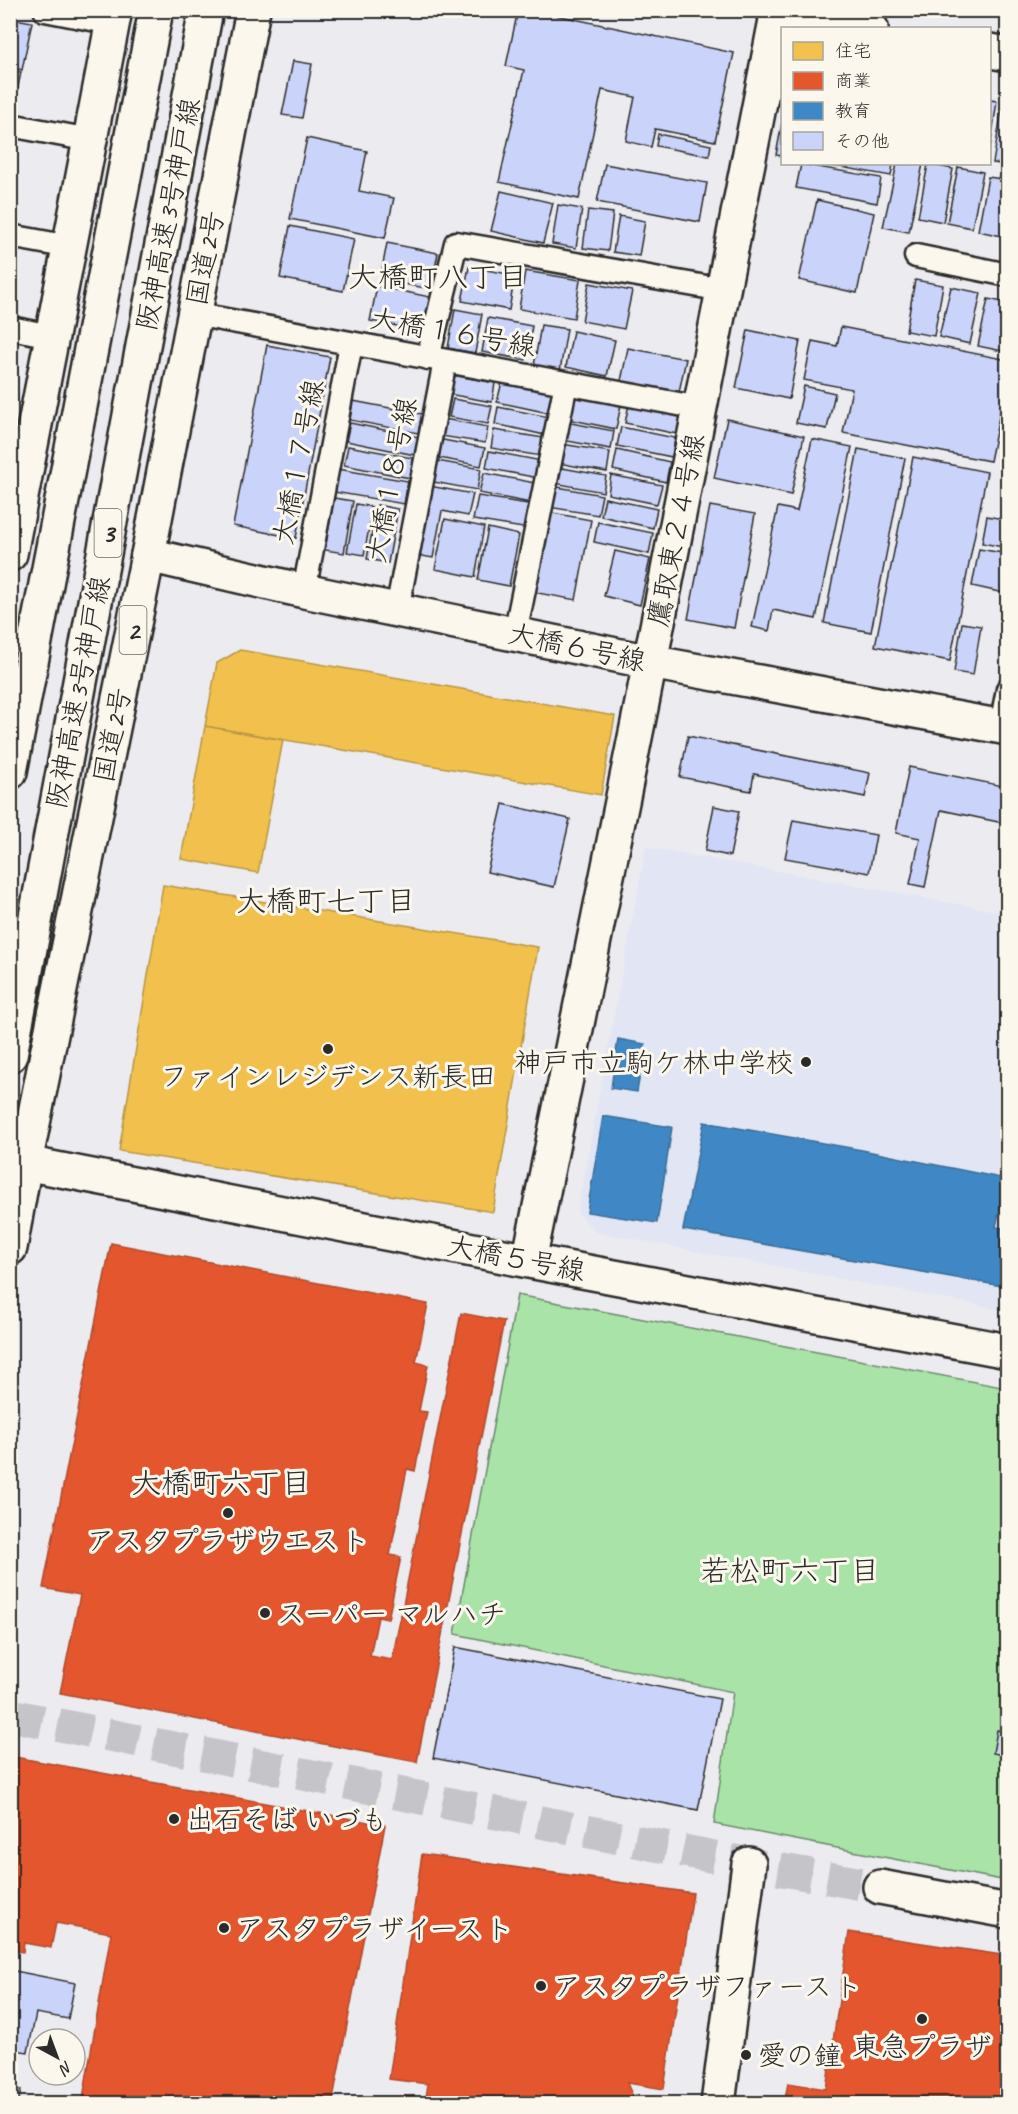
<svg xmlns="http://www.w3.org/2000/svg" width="1018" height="2114" font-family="Caveat,'Klee One',sans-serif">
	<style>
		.built { fill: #e2e5f3 }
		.green { fill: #a9e3a8; stroke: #6a876a; stroke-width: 1.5 }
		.homes { fill: #f2c14e; stroke: #b69444; stroke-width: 1.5 }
		.shops { fill: #e4572e; stroke: #ac4a2d; stroke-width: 1.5 }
		.schools { fill: #3f88c5; stroke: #396c97; stroke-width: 1.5 }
		.building { fill: #cad4fb; stroke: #2b2b2b; stroke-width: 1.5 }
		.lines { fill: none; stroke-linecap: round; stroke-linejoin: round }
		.pedestrian-tunnel { stroke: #c5c5c9; stroke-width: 33; stroke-dasharray: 33 16; stroke-linecap: butt }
		.service-casing { stroke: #2b2b2b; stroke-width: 27 }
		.pedestrian-casing { stroke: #2b2b2b; stroke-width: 38 }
		.minor-casing { stroke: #2b2b2b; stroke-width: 38 }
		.tertiary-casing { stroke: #2b2b2b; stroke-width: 38 }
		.trunk-casing { stroke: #2b2b2b; stroke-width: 38 }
		.motorway-casing { stroke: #2b2b2b; stroke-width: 38 }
		.service { stroke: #fbf7ec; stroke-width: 22 }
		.pedestrian { stroke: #fbf7ec; stroke-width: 33 }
		.minor { stroke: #fbf7ec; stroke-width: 33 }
		.tertiary { stroke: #fbf7ec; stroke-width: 33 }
		.trunk { stroke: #fbf7ec; stroke-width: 33 }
		.motorway { stroke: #fbf7ec; stroke-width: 33 }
		.poi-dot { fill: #2b2b2b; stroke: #fbf7ec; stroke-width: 2 }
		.labels { text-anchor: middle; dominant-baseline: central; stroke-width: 6; stroke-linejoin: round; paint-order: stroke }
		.shield { fill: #fbf7ec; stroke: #696865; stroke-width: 1.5 }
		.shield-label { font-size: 27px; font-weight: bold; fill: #2b2b2b }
		.street-label { font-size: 28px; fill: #2b2b2b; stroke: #fbf7ec }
		.poi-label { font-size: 28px; fill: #2b2b2b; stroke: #fbf7ec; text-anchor: start }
		.neighbourhood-label { font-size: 30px; fill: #2b2b2b; stroke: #fbf7ec }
	</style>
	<rect width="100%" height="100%" fill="#ececf0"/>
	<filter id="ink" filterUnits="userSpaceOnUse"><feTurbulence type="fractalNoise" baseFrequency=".0167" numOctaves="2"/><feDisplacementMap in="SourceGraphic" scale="12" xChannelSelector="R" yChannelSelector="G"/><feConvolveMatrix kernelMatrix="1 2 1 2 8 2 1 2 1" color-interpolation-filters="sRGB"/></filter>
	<g filter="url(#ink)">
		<path class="built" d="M646,847L1007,913V1311L596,1232L577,1212Z"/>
		<path class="green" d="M517,1295L1007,1388V1881L714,1824L733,1692L455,1634Z"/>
		<path class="homes" d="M240,650L615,716L601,795L205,726L217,663Z
			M205,726L283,740L258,873L181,859Z
			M163,885L538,947L493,1212L119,1151Z"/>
		<path class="shops" d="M111,1243L428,1304L416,1362L428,1365L419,1411L427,1412L415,1471L407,1469L390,1555L401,1557L388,1619L378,1617L370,1656L392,1660L461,1313L504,1321L417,1762L60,1693L80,1595L43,1588Z
			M15,1757L385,1825L332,2104H82L111,1933L56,1923L51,1948L24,1943L23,1952L10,1950V1780Z
			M422,1854L693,1893L664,2089L627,2083L636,2104H425L428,2084L389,2079Z
			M849,1932L1008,1956V2104H784L788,2083L826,2089Z"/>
		<path class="schools" d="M618,1039L645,1044L637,1092L611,1088Z
			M603,1116L672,1127L657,1223L587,1212Z
			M704,1122L862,1150L1006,1179L996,1227L1008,1229V1287L683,1230Z"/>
		<path class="building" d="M518,10H532L734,53L715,141L655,129L651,147L626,141L635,97L602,90L579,199L499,182L524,70L506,66Z
			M10,18L32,22L22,70L10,67Z
			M293,61L312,64L302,118L282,115Z
			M10,70L21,72L13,112H10Z
			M990,100L997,101L990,148Z
			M1003,102L1008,103V165L993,163Z
			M782,123V156L776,155Z
			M658,134L711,145L709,156L656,146Z
			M307,138L367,151L359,191L394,198L385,238L290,219Z
			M605,164L707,183L700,222L597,202Z
			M801,164L881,178L877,203L796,188Z
			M823,164H893L891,176Z
			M897,164H923L909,232L883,227Z
			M928,164L953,169L943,222L918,217Z
			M958,167L983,172L972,228L947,223Z
			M988,177L1008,180V209L1002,236L978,231Z
			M501,191L553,203L543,243L491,231Z
			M817,200L874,213L857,293L799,280Z
			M558,205L582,209L576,248L552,244Z
			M588,210L613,213L608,251L583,248Z
			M619,216L645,221L639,256L613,252Z
			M290,226L354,239L343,291L280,278Z
			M387,243L438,253L431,289L380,280Z
			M469,267L515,275L509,310L462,301Z
			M525,271L580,280L574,318L519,309Z
			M915,280L943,285L934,336L906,331Z
			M589,283L632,291L624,329L582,321Z
			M377,286L430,297L423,331L370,321Z
			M951,287L981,293L970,344L939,337Z
			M988,299L1008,303L1007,352L978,346Z
			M455,309L482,314L475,353L448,348Z
			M488,318L532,326L526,360L482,352Z
			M541,325L567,329L560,371L534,366Z
			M841,327L1008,360V373L990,461L843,433L852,389L804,380L812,341L837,346Z
			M748,330L800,341L789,399L736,388Z
			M573,331L615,340L607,376L566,367Z
			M267,345L330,357L296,538L233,526Z
			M628,348L686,359L679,392L621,381Z
			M452,375L495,383L492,402L448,394Z
			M502,382L553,393L549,413L497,402Z
			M804,386L835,393L827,429L796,423Z
			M574,395L621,405L616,429L568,419Z
			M453,399L492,406L488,424L449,417Z
			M353,401L422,414L418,433L350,420Z
			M629,404L681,415L677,434L625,423Z
			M498,407L549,417L545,435L495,424Z
			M444,419L488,427L485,443L441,436Z
			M727,419L804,436L791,495L714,478Z
			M566,422L614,431L611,449L562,440Z
			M350,423L419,437L415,455L346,441Z
			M621,427L675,438L672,457L617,446Z
			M494,430L544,438L541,456L491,448Z
			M438,439L485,448L481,466L434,457Z
			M812,439L852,447L816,619L773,610L769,631L752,627L778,507L797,511Z
			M562,444L610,452L607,472L558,463Z
			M348,446L413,458L410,478L344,465Z
			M858,449L905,458L871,632L824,623Z
			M617,450L670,462L666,482L613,470Z
			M489,451L542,461L538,478L486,468Z
			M913,457L987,472L950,661L875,646Z
			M432,460L481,469L477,490L428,481Z
			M557,467L606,476L603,492L554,483Z
			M338,469L408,481L404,504L334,492Z
			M484,473L535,483L531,503L479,493Z
			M611,475L662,485L657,504L608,494Z
			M424,485L473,494L468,516L442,511L433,558L410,554Z
			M552,486L602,495L598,515L548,507Z
			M478,496L528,504L523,528L473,520Z
			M334,498L353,501L344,553L325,550Z
			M605,498L657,509L653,528L601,516Z
			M356,504L373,507L364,555L347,552Z
			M377,505L398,509L388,563L367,559Z
			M710,506L755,514L734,628L688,619Z
			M547,512L591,520L576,600L532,592Z
			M987,516L1008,520V548L982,543Z
			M445,519L484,527L475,577L435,569Z
			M598,522L653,533L649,554L594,542Z
			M488,528L519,535L509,586L478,580Z
			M979,549L1008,554V575L1004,593L972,586Z
			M615,551L650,559L640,605L604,596Z
			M962,623L981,626L973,675L954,672Z
			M688,736L870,773L865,797L754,774L751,791L680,777Z
			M909,767L1008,787V824L941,810L925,887L910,884L920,838L896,833Z
			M503,804L570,819L554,887L487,872Z
			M714,806L739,811L730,856L705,851Z
			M793,820L876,835L869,873L785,858Z
			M455,1647L720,1699L698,1810L433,1758Z
			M997,1730L1008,1732V1756L993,1753Z
			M10,1970L75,1983L68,2019L36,2013L28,2052L15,2050L10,2072Z
			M10,2088L21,2090L18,2104H10Z"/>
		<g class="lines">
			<path class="pedestrian-tunnel" d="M10,1715L749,1864L880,1887"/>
			<defs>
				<path id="service" d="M45,10L112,23
					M10,125L90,140
					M10,236L70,247
					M916,256L1008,275
					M194,314L700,408
					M10,328L52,336
					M428,358L456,243L723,290
					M304,591L351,344
					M397,610L445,361
					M515,634L566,383
					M1001,726L1008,689"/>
				<path id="pedestrian" d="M880,1887L1008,1911
					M718,2104L749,1864"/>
				<path id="minor" d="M773,10L871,28
					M990,51L1008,54
					M25,1163L529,1261L1008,1351
					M529,1261L642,703L778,10"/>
				<path id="tertiary" d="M148,555L304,591L650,662L1008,728"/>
				<path id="trunk" d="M10,554L115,10
					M10,1248L25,1163L148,555L253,10"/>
				<path id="motorway" d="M10,772L156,10
					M10,1055L206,10"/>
			</defs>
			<use href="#service" class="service-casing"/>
			<use href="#pedestrian" class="pedestrian-casing"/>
			<use href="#minor" class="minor-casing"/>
			<use href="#tertiary" class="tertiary-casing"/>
			<use href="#trunk" class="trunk-casing"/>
			<use href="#motorway" class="motorway-casing"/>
			<use href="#service" class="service"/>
			<use href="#pedestrian" class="pedestrian"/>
			<use href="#minor" class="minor"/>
			<use href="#tertiary" class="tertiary"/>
			<use href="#trunk" class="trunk"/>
			<use href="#motorway" class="motorway"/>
		</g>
	</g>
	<g class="poi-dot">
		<circle cx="328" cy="1049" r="6"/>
		<circle cx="806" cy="1062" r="6"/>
		<circle cx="228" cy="1513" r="6"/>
		<circle cx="265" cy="1613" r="6"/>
		<circle cx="174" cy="1819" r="6"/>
		<circle cx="224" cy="1928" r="6"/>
		<circle cx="541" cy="1986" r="6"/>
		<circle cx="922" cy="2019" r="6"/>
		<circle cx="746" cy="2055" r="6"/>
	</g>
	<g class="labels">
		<g class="shield">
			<rect x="94.5" y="509" width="27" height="48" rx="4.5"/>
			<rect x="119.5" y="606" width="27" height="48" rx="4.5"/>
		</g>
		<g class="shield-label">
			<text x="108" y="533">3</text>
			<text x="133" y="630">2</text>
		</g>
		<g class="street-label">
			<text transform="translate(168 214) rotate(-79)">阪神高速3号神戸線</text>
			<text transform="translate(205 258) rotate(-79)">国道2号</text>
			<text transform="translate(453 332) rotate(10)">大橋１６号線</text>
			<text transform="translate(298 462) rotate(-79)">大橋１７号線</text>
			<text transform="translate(391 480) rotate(-79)">大橋１８号線</text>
			<text transform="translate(676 530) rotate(-79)">鷹取東２４号線</text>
			<text transform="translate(577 647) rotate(12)">大橋６号線</text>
			<text transform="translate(78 692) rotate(-79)">阪神高速3号神戸線</text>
			<text transform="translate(112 735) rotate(-79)">国道2号</text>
			<text transform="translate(516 1258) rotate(11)">大橋５号線</text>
		</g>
		<g class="poi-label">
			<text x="794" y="1062" text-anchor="end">神戸市立駒ケ林中学校</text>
			<text x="328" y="1076" text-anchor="middle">ファインレジデンス新長田</text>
			<text x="228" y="1540" text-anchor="middle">アスタプラザウエスト</text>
			<text x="277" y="1613">スーパー マルハチ</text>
			<text x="186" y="1819">出石そば いづも</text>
			<text x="236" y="1928">アスタプラザイースト</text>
			<text x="553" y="1986">アスタプラザファースト</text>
			<text x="922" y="2046" text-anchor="middle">東急プラザ</text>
			<text x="758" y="2055">愛の鐘</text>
		</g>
		<g class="neighbourhood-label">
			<text x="438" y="277">大橋町八丁目</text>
			<text x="326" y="901">大橋町七丁目</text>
			<text x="221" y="1483">大橋町六丁目</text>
			<text x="790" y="1571">若松町六丁目</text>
		</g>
	</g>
	<rect width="1018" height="2114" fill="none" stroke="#fbf7ec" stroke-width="36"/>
	<rect x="18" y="18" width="982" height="2078" fill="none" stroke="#2b2b2b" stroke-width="2" filter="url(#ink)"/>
	<rect x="781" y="27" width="210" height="138" fill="#fbf7ec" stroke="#a8a59f" stroke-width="1.5"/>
	<rect x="793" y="42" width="30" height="18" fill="#f2c14e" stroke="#a8a59f" stroke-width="1.5"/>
	<text x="835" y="57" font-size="18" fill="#2b2b2b">住宅</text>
	<rect x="793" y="72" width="30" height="18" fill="#e4572e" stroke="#a8a59f" stroke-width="1.5"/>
	<text x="835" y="87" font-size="18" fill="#2b2b2b">商業</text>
	<rect x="793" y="102" width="30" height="18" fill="#3f88c5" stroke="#a8a59f" stroke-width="1.5"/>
	<text x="835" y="117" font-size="18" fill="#2b2b2b">教育</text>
	<rect x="793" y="132" width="30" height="18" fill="#cad4fb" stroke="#a8a59f" stroke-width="1.5"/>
	<text x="835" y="147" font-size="18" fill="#2b2b2b">その他</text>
	<g transform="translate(57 2057) rotate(139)"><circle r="28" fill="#fbf7ec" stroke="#a8a59f" stroke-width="1.5"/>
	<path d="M0-4.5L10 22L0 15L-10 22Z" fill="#2b2b2b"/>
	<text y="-9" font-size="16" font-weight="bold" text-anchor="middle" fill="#2b2b2b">N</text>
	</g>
</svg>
